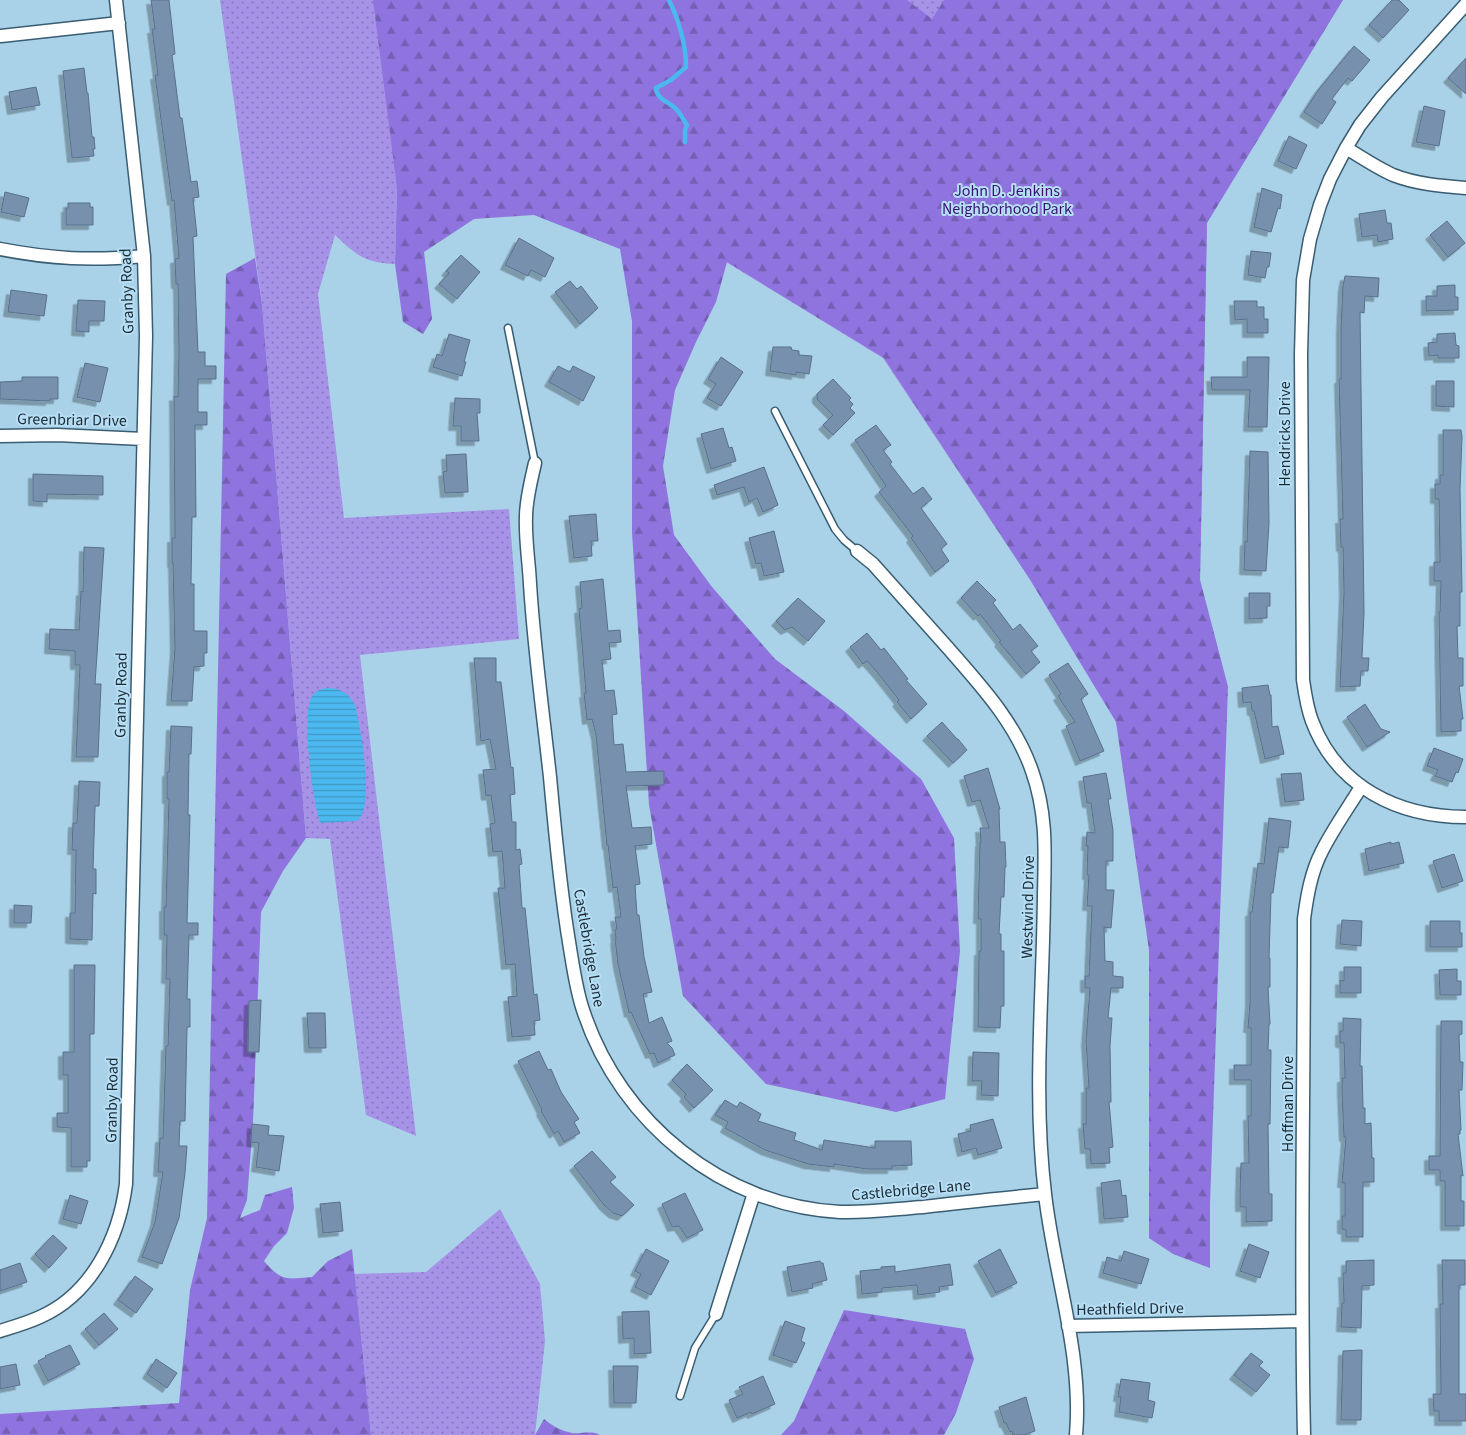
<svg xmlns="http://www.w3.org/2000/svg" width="1466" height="1435" font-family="'Source Sans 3',sans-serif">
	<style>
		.grass { fill: url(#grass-dots) }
		.forest { fill: url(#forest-firs) }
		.water { fill: url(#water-rules) }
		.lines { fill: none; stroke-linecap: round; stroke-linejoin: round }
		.stream { stroke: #4bb9ef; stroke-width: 4.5 }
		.building { fill: #7790ae; stroke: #58708c; filter: url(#shadow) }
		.lane-casing { stroke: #395d71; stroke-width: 9 }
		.street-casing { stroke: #395d71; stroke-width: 15 }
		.lane { stroke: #fff; stroke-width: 6 }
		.street { stroke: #fff; stroke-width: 12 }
		.labels { text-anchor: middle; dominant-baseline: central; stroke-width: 4; stroke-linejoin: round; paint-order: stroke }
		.park-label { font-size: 16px; fill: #381373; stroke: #b6def5 }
		.street-label { font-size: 16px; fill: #1d2d36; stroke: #b6def5 }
	</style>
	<defs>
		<pattern id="grass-dots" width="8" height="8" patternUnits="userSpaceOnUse" patternTransform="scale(1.25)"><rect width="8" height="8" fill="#a693e8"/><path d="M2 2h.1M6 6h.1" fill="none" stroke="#8778bd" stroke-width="1.8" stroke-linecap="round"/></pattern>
		<pattern id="forest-firs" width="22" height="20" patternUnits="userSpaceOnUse" patternTransform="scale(1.25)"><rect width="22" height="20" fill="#8f73de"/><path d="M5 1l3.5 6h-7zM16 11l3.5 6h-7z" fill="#745fb5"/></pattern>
		<pattern id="water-rules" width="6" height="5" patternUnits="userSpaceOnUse" patternTransform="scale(1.25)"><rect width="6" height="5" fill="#4bb9ef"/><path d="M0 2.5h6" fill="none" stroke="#3e97c2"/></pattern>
		<filter id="shadow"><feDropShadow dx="-4.5" dy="4.5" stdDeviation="0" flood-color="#0004"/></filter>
	</defs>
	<rect width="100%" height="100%" fill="#a9d1e8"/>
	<path class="grass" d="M220,0H1334L1295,54L1207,223L1200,580L1228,687L1127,706L1029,578L883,358L726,262L547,186L397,188L395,264C365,263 356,255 335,235L318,294L344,518L509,509L519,639L360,655L416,1136L366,1115L330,839L306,838L262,304Z
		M500,1209L540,1284L545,1341L535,1435H371L354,1274L426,1272Z"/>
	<path class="forest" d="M373,0H907L932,19L944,0H1343L1207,223L1200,580L1228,687L1210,1204V1268L1173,1254L1149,1238V950L1116,722L1029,578L884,358L727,262L716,302L696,342L675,390L663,466L674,535L712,587L775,659L844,711L921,779L954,838L960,951L945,1099L896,1112L766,1084L683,996L649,805L632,532V321L620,249L534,215L474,219L424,252L432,319L423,334L403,322L395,264L397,188Z
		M255,258L262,304L306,838L283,871L261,912L253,1122L247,1200L240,1218L260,1210L265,1195L292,1187L294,1208L287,1233L274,1246L264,1261C282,1282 286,1279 312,1277L328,1261L352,1249L371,1435H0V1414L179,1403L190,1290L207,1218L226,274Z
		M844,1310L965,1329L974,1359L956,1413L944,1435H781L794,1421Z
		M544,1419C552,1426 562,1431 572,1433C582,1434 592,1430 600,1435H535Z"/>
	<path class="water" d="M327,688C341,688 348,693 355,705C360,727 376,807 357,821L322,823L320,822C312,801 302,717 311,698C315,691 320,689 327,688Z"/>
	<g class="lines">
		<path class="stream" d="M669,0C679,21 686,44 686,67L671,80L656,88C657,100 668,101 675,108C680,112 683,120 687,125L685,130V142"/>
	</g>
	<path class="building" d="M151,0H169L175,54L172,55L180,118H182L191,182L197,181L199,197L193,198L197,236L193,237L198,352H205V366H216V379H198V412H207V425H195L196,517H192L191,584H194V631H207V653H204V666L194,667L192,701H171L175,648L173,563H172V538H175L174,396L178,397L179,352L178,284H176L175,259L179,258L174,200L172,201L155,75H158L152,29H155Z
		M1392,0H1399L1409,10L1383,38L1369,25Z
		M1354,46L1370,60L1352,81L1348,78L1332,99L1336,102L1322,124L1304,112L1319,89Z
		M1466,58V94L1448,78Z
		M84,68L87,93H88L92,137H94L95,149H93L94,156L72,158L63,71Z
		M36,87L40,105L12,110L9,92Z
		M1424,106L1445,111L1439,146L1416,142Z
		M1289,136L1307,145L1296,169L1278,161Z
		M1262,188L1282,195L1280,209L1278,208L1271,232L1254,227Z
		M5,192L29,198L24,217L1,212Z
		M68,203H90V207H93V225H66V208H68Z
		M1385,210L1387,223H1391L1393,239L1378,242L1377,235L1362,237L1359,214Z
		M1447,221L1465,243L1448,257L1430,235Z
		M519,238L554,258L545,277L531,270L528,276L505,265Z
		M1251,251L1271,253L1269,267H1267L1265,278L1248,275Z
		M461,255L480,272L457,299L439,284L449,273L446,271Z
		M1345,276L1379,278L1378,297L1365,296L1364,313L1360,312L1364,613L1362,658H1369L1368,671H1361L1360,686L1340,687L1344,592L1343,547H1341L1340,519H1343L1339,379H1341V328L1343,286Z
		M570,281L577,289L581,286L598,308L580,324L555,292Z
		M1455,285V297H1458V310L1426,311V296H1437V286Z
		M11,290L47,295L44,316L8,312Z
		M78,300L105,301L104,321H89V332L76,331Z
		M1234,301H1257V307H1264V319H1268V333H1247V319L1235,320Z
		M1455,333L1456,345L1459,346V358H1438V355L1429,356L1428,343L1437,342V334Z
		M449,334L470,340L464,362H466L462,376L433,367L437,354L442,356Z
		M773,347H791L792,350L799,351V355L812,356L809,374L796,372V375L770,371Z
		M721,357L743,372L721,406L707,398L716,384L708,379Z
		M1247,357H1269L1267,427H1248L1250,390H1212L1211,377H1247Z
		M85,363L108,368L100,402L77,397Z
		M558,366L570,372L573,366L595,377L583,401L549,382Z
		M22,377H58V399H50V401L0,399V382L22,381Z
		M833,379L851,398L849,400L853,404L850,408L855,413L833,435L823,425L833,415L817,399V394Z
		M1436,381H1454V407L1436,406Z
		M455,398L480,399V413H477L479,441H461V426H453Z
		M876,425L891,445L883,450L892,462L890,464L913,494L923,487L932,499L921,508L947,544L941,549L949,561L935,572L911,538L913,536L879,492L886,486L855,440Z
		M723,428L729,448L732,447L736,461L711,469L701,434Z
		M1443,430H1461L1462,437L1460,489L1462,592H1460V626H1457L1458,658H1463V686H1459L1463,719H1461V731L1441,732L1439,612H1440L1441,581H1434V562H1440L1439,499H1435V484H1440V475H1443Z
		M1250,451L1268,452L1269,523L1266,571L1244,570L1245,541L1247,542Z
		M466,454L468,492L445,493L443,472L447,471L446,455Z
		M764,467L778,505L763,512L757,498L749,502L744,487L717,495L714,485Z
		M33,474L103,476V495L47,494V502L33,501Z
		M596,514L598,541H591L592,556L574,558L569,516Z
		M774,531L784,572L764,576L761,563L756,564L749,538Z
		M84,547L104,548L95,684H101L98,757H76L80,665H75V651L49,649L50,629L79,630L81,591L83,592Z
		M603,579L608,631L620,630L621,642L609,643L611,659L602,660L605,691L614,690L617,714L612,715L614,745L623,744L626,772L664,771V785L626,786L632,828L651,827L652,844L635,846L640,884L635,885L637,915H639L644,957L652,992L643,994L649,1023L662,1017L672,1041L667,1043L672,1048L675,1055L658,1063L654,1053L650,1054L631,1012L629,1013L618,964L615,939H616L615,930L617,929L615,917H621L617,887L613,888L608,845H607L596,735L592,719L587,720L584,693H586L579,609L582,608L580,582Z
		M977,581L996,600L993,603L1013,630L1020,624L1038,646L1031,651L1040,662L1026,674L999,642L1001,641L980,614L978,616L961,598Z
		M1249,593H1270V606H1267V618L1249,619Z
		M798,598L825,621L808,641L792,627L785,630L776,621Z
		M867,633L881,650L884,648L908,679L906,680L927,704L911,719L897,702L899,700L877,672L867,661L863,664L850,647Z
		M474,658H496V682H501L511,768L513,767L515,794L510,795L512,822H516V850L520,849L522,864L519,865L522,908H525L534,995L537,994L540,1020L534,1021L535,1035L512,1037L508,997L517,996L515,964L506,965L498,888H505L502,851L493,852L490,824L495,823L491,795L486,796L483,770L496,769L490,739L481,741Z
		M1068,663L1088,694L1081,699L1104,751L1080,761L1066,726L1075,722L1058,696L1061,694L1049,675Z
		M1268,685L1270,695H1271L1272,727L1278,726L1284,754L1265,759L1254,711H1252L1251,702L1243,703L1242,688Z
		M1365,704L1381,729L1390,732L1367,747L1347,717Z
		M942,722L957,739H958L967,750L953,763L927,736Z
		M171,726L192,727L191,754H189L188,815H190L187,923H198V935H189L187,999H190V1027H187L185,1121H180L179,1146H187L185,1173L179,1218L162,1264L142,1257L155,1222L163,1172H158L160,1138H163L166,1046H168L170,979H166L167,935H164V907H166L169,799H167V772H169Z
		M1434,748L1463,759L1458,773L1456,772L1452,782L1435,776L1438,770L1427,766Z
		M988,768L1000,809H999L1000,842H1005L1006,867H1005L1004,897H1001L999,934H1001V951H1004V1006H1001L1000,1028L978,1027L979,951H981V919H978L980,842H981L980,828H989L980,800L972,802L964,776Z
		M1106,773L1111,799H1108L1113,830V861H1106V890H1114L1111,928L1104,927L1105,961L1113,962V976L1123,977V988H1111L1108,1018H1112L1110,1046L1111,1102H1109L1113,1147L1109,1148L1110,1163L1091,1164L1090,1149H1085L1083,1124H1086V1088H1089L1086,1041L1090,988H1085V976H1089L1092,906H1087L1089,875H1087L1088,846H1086L1087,832L1095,833L1091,803H1087L1083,777Z
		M1301,773L1304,800L1285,802L1281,774Z
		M79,781L100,782L99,806H95L93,869H96V894L93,893L92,940L70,939V913H75L76,850H72L73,823H77Z
		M1269,818L1291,821L1288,848L1279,847L1273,893H1271L1269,958H1270V987H1268L1270,1024H1269L1268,1050H1271L1270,1124H1268L1269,1194H1272V1221L1246,1222V1207H1240V1191L1241,1163H1249L1248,1116H1251V1080H1234V1065H1251V1028H1248L1250,1003V912H1252L1258,863L1264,864Z
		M1391,842V844L1399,842L1404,863L1369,871L1365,849Z
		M1454,854L1463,881L1442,888L1433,861Z
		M14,905L32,906L31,923H14Z
		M1342,920L1362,921L1361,946L1340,944Z
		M1430,921H1460V933H1462V947H1430Z
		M74,965H95L94,1034H90V1161H87V1167H71V1128L57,1127V1113H68V1075H63V1052H74Z
		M1344,967H1361V993H1340V980L1344,981Z
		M1457,969V981H1461V995H1440L1439,970Z
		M261,1000L259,1052H248L249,1001Z
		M307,1013H325L326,1048H309Z
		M1343,1018L1361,1019L1360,1066H1362L1363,1108H1365V1124L1371,1123L1372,1158H1374V1182H1363V1237H1346V1230L1342,1229V1216H1345V1183H1342L1346,1137H1344L1342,1092V1078H1345L1344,1043H1340V1031H1343Z
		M1441,1021H1462V1034L1459,1035L1460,1062H1463L1462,1090H1459L1461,1130H1460V1134H1458L1463,1176L1461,1175V1201H1464V1226H1445V1181H1440V1170H1429V1156H1440Z
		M539,1051L548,1070L551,1069L561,1092L579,1119L574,1122L580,1133L564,1142L558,1131L554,1134L541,1111L542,1110L518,1061Z
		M973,1052L999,1053L998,1096L981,1095L982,1081H972Z
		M687,1064L713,1090L694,1108L684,1097L686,1094L672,1080Z
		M725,1100L737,1107L740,1102L761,1114L758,1121L796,1133L794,1140L822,1150L824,1140L875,1148V1141H911L912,1165L892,1166V1169H867L834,1164V1167L808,1164L765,1150L725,1128L728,1122L715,1115Z
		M993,1119L1002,1148L978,1155L976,1148L962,1152L958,1134L971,1131L970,1125Z
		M252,1124L269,1126L268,1135L284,1136L279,1171L256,1167L259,1143L251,1142Z
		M592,1151L616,1177L610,1182L634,1205L622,1216L613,1213L604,1205L574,1166Z
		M1120,1180L1122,1196L1126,1195L1128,1217L1104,1219L1101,1183Z
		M685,1193L703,1230L687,1238L679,1226L672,1227L662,1204Z
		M70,1195L88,1201L81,1224L63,1219Z
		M340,1202L343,1231L323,1233L320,1204Z
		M53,1235L67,1248L49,1268L35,1254Z
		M1249,1244L1269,1252L1260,1278L1240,1271Z
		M646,1249L669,1261L651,1295L635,1287L641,1274L635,1271Z
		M1000,1249L1017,1283L996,1293L978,1261Z
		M1124,1251L1149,1259L1141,1284L1103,1273L1107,1257L1121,1261Z
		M1374,1260V1285L1362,1286L1361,1328L1341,1327L1342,1303H1344L1343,1273H1346V1261Z
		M1442,1260H1465V1285H1459V1394H1466V1421H1439V1411H1434L1433,1394H1441L1440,1304H1443Z
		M820,1261L821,1263H823L827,1280L812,1284L813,1288L792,1292L787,1267Z
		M20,1263L27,1282L0,1291V1270Z
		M950,1264L953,1285L939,1287L940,1292L918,1295L917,1285L882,1288V1292L862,1294L860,1271L881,1269V1267L895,1266V1272Z
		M135,1276L153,1289L136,1313L118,1300Z
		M649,1311L651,1353L634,1354V1338L623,1339L622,1312Z
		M104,1313L118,1329L99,1345L85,1329Z
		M785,1321L805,1328L801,1341L805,1343L796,1363L773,1355Z
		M70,1345L80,1364L48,1381L38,1361L46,1357L45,1356Z
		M1362,1350L1361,1420H1341L1343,1351Z
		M1251,1353L1263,1362L1259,1366L1270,1375L1256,1392L1234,1375Z
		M156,1359L177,1373L167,1388L147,1374Z
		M16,1364L20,1385L0,1389V1367Z
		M613,1366H638L636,1403H614Z
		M763,1376L775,1404L752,1414L751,1412L737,1418L729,1400L743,1394L739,1387Z
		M1121,1379L1150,1383L1148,1400L1155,1402L1152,1418L1119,1412L1121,1397H1118Z
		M1026,1397L1035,1431L1024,1435H1013L1012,1431L1010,1432L1006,1423H1004L999,1407Z"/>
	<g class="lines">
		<defs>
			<path id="lane" d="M508,328L535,463
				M775,411L835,529L844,540L857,551
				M680,1396L695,1348L716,1314"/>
			<path id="street" d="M1466,4L1382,97L1360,125L1346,148L1330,179L1320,205L1310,239L1303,280L1301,354L1303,680C1305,694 1307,708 1312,721C1337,787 1398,817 1466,817
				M1,36L119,23
				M1346,148C1361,157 1377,168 1393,175C1416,184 1441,186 1466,188
				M0,249C52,259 91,261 144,256
				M0,436L57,435L143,439
				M535,463C531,481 526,499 526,517C525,539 529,562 530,584C534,648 543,713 550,777C555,832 560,888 569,942C573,966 576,991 584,1013C621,1123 723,1206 840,1212C868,1213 895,1209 923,1207C964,1202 1004,1198 1045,1194
				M857,551L873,564C898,592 923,620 948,648C981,686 1015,722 1032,771C1047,813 1045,851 1044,895C1043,995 1033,1095 1045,1194C1054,1274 1083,1354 1076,1435
				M716,1314L754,1193
				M1068,1326L1302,1321
				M0,1331C13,1327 27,1323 40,1317C92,1294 119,1238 126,1184L146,336L144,256L116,0
				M1304,1435C1300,1263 1304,1091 1304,919C1307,896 1311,872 1322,851C1333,829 1348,808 1361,787"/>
		</defs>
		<use href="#lane" class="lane-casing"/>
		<use href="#street" class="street-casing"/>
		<use href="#lane" class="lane"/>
		<use href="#street" class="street"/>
	</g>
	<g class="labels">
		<g class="park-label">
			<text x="1007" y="191">John D. Jenkins<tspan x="1007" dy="18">Neighborhood Park</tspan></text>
		</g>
		<g class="street-label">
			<text transform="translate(127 291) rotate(-92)">Granby Road</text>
			<text transform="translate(72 420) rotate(1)">Greenbriar Drive</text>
			<text transform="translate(1285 434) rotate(-90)">Hendricks Drive</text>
			<text transform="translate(121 695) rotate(-89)">Granby Road</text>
			<text transform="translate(1028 907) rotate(-89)">Westwind Drive</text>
			<text transform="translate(589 948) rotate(80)">Castlebridge Lane</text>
			<text transform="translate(112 1100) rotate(-89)">Granby Road</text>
			<text transform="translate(1288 1104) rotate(-90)">Hoffman Drive</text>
			<text transform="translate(911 1190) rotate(-5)">Castlebridge Lane</text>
			<text transform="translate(1130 1309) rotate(-1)">Heathfield Drive</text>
		</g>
	</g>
</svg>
